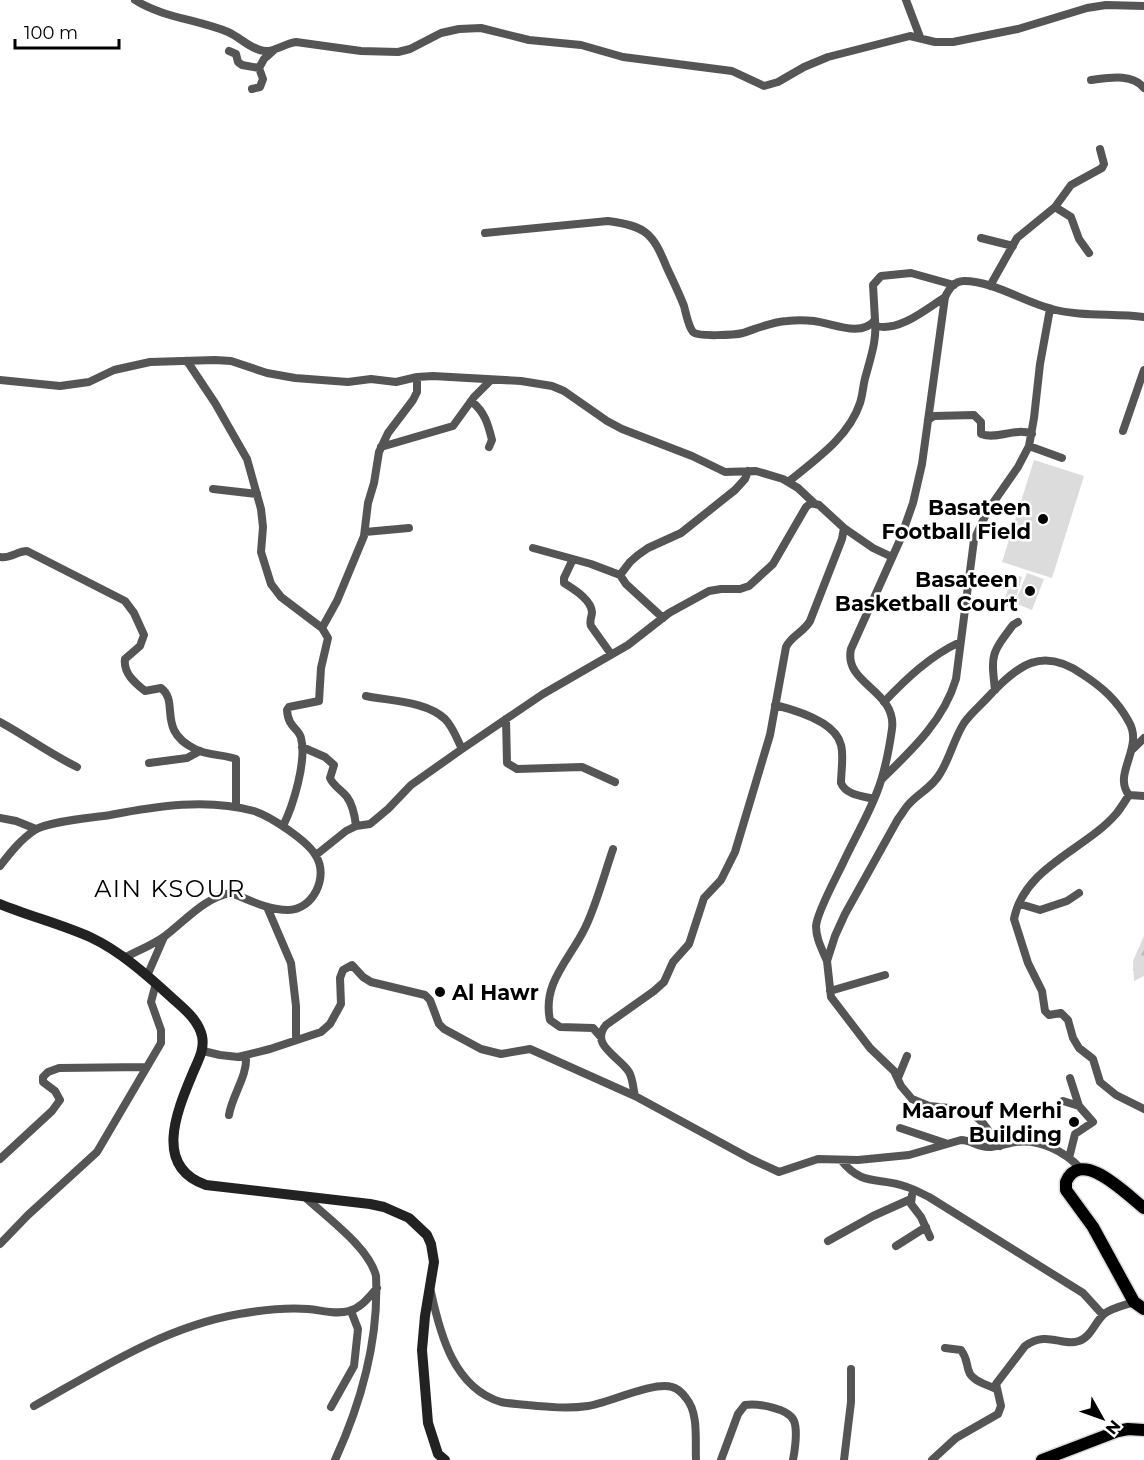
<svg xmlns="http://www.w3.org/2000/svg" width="1144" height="1460" font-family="Montserrat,sans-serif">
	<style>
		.grass { fill: #dcdcdc }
		.forest { fill: url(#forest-firs) }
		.park { fill: url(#park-crowns) }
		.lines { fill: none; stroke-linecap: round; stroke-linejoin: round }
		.primary-casing { stroke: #dbdbdb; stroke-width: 15 }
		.street { stroke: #555; stroke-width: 8 }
		.secondary { stroke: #222; stroke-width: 10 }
		.primary { stroke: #000; stroke-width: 12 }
		.poi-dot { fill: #000; stroke: #fff; stroke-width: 2 }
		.labels { text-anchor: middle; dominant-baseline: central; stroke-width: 5; stroke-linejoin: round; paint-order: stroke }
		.poi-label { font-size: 21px; font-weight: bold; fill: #000; stroke: #fff; text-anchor: end }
		.quarter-label { font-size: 24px; letter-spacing: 1.5px; fill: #000; stroke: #fff }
	</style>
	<defs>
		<pattern id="forest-firs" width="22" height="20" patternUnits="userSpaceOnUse" patternTransform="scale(1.5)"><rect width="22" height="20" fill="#dcdcdc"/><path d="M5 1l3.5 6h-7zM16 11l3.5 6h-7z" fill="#bbb"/></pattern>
		<pattern id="park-crowns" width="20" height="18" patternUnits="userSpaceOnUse" patternTransform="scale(1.5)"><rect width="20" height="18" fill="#dcdcdc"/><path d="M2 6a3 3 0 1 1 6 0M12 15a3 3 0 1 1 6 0" fill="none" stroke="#bbb"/></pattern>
	</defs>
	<rect width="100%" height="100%" fill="#fff"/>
	<path class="grass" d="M1034,460L1084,476L1052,578L1002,562Z
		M1027,573L1044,579L1032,610L1015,603Z"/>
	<path class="forest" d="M1144,936V976L1134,981L1133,961Z"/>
	<path class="park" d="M1012,574L1022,577L1013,608L1003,606Z"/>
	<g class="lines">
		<defs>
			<path id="primary" d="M1144,1208C1126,1194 1081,1147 1066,1182V1190L1093,1227L1134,1302L1144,1309
				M1042,1460L1118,1431L1128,1429L1144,1430"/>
		</defs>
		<use href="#primary" class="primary-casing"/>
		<path class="street" d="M135,0C161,17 199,20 228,32C240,37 251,50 265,51C274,52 286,43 296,42L361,51L398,52L410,49L441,33L459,29L481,28L529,40L581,45L623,57L732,71L764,86L778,82L804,67L828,57L910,36L935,42H953L1018,29L1087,8L1106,5L1144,6
			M906,0L920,37
			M229,51L236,54L238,62L242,65L259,68
			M1091,80C1108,78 1132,73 1144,88
			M252,89L260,87L263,79L259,68L264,59L274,50
			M1055,207L1071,217L1079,239L1089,253
			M485,233L608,221C647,226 653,234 667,268C673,281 679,293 684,306C686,313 688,326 693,332C698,337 735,335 743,333C758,328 771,322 787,321C796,320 805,320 814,321C832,323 861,338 875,320L873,285L881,276L911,273L954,285
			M981,238L1013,246
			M990,286L1017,238L1055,207L1071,185L1102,168L1104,164L1100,149
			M876,326C899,332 925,310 945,297
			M187,361L215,403L247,459L261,509L263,527L261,552L271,584L281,597L322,628L328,638L321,668L319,701L289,707L287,710C288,728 299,728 301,738C307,761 293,806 283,826
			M0,380L60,386L89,382L114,370L150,362L215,360L231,361L267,373L295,378L348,382L371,379L396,382L417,377L433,376L521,381L552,386L564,391L607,421L622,429L692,456L725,472L756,471L783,479L798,488L814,503
			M471,401C485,412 488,424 492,440L489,447
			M928,420L934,416L974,415L981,422V434C998,440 1015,427 1032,434
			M1123,431L1144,370
			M1029,446L1062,458
			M381,447L453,426L474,397L491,380
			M788,482C815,460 849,437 860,403C863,394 863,384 866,375C871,356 877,340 875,320
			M213,489L257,494
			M844,528L873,548L892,557
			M365,532L409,528
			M533,548L573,559
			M0,557C11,559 17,551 27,551L125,601L134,613L144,635L140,646L125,659C123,673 135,683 145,691L161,688C180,702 156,730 195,749C208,756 223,754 236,759V807
			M663,618L626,584L620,575L630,562L638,555L648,548L681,533L735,490L745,479L748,471
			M322,628L337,601L364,536L368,503L374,483L379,452L388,433L413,400L417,392V377
			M611,654L591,626C589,620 592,617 592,612C591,599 573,589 564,583V578L573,559L591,564L620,575
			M995,690C991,654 991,654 1013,625L1018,622
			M366,696C390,701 426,701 445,719C453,727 457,739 462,749
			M884,702C907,678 930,656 960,642
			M775,705C795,710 836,722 841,745C844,757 841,771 841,783C846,795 862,796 874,799
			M506,719L507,763L517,769L582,767L615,782
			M0,722C26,736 50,754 77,767
			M302,747L325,757L334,765L330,778C334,787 342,790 347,797C353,805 355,817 356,826
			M1133,749L1144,738
			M149,763L187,758L200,751
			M882,779C912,750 944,720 956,679L974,540L988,510L1018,467L1029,446L1034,418L1040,364L1050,309
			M1129,795C1125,801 1121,808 1116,814C1085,850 1024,867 1014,919L1028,963L1042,991L1045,1011L1049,1015L1061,1013L1068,1020L1073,1038L1079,1048L1093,1059L1100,1082L1116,1095L1144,1109
			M0,818L16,821L36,829
			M0,866C10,853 21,839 35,830C49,821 92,818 110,815C157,806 207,798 254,811C270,816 308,841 316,856C329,877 313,910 288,910C267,910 250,900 231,893C205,897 185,921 165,936C153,945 137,951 124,958
			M1020,904L1040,910L1067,901L1079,893
			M267,907L291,963L296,1006V1039
			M827,961C822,949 816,939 816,926C817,912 837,876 843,863C854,839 868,816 877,792C885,772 889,750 892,729C897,690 843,684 851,649L900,540L913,503L922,464L945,297C949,289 954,281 964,281C993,281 1024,302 1052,309C1081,317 1114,313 1144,317
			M147,976L164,937
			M830,991L885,975
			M600,1036L593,1028L560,1027L550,1020C542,983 570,959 585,928C597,903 604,875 613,849
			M203,1051L220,1055L238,1057L270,1049L321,1032L330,1024L341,1004L340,978L343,970L352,965L363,977L371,982L425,995L430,1000L439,1024L444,1029L481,1049L501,1054L530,1049L635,1096C633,1088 633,1079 629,1072C620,1057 589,1045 606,1025L654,991L664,982L673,962L689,944L704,898L721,880L735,852L770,735L786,647C791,636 804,632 810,621L842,539L844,528L819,505L811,503L806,507L773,564L749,586L740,589H721L709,591L669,613L628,645L543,694L462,749L411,785L388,809L370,824L356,826L346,831L316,855
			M898,1078L907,1056
			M1070,1078L1079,1106
			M635,1096L751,1159L779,1172L818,1159L858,1160L909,1155L961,1140C971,1140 978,1147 988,1147C998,1147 1007,1143 1016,1142C1040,1139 1064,1151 1080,1168
			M1063,1101L1079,1106L1093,1122L1075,1134L1069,1158
			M229,1115C232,1095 248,1076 246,1055
			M900,1128L945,1143
			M1000,1146L982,1122L972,1113L959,1109L929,1106L912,1099L901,1086L894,1071L870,1048L831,997L827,961L835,936L845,914L898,819C902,814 905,808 909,804C920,792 933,787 941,772C950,757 954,739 964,723C971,713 981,705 989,696C1018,665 1042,646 1082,674C1102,687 1117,700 1129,722C1144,748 1112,774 1129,795L1144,796
			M0,1159L52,1111L60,1100L55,1091L43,1082V1077L48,1072L59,1068L145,1067
			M841,1160C863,1188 879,1176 907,1187C914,1189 922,1194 929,1197L1083,1293L1103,1315
			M912,1195L911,1204L921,1217L930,1237
			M304,1196C326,1217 369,1247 376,1276C379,1339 361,1403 335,1460
			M828,1241L873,1216L911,1199
			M0,1244L28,1215L97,1152L161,1043V1030L151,1002L156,983
			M896,1246L926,1227
			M431,1292C440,1334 454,1388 501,1402C510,1404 520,1404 528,1405C548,1407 568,1409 588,1406C608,1403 654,1381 672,1387C677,1388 683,1394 686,1398C699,1413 695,1441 696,1460
			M945,1348L961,1350C969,1361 965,1364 970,1374C975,1382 988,1385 996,1389
			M34,1406C100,1369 164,1327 239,1314C262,1310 285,1307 308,1309C321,1310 336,1315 349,1311C361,1308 369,1297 377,1288
			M331,1407L354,1366L358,1329L351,1311
			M721,1460L738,1414L745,1405C756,1403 789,1408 794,1421C798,1431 795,1449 793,1460
			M844,1460L851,1402V1369
			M932,1460L956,1438L998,1414L1001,1406L996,1384L1025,1346C1048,1330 1061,1347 1079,1341C1091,1337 1095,1322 1104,1314C1111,1308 1125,1305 1134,1302"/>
		<path class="secondary" d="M0,904C29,916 61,924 90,937C120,951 147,975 171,997C183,1008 198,1019 202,1036C205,1051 197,1062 192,1075C176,1113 154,1167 206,1185L370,1204L384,1207L409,1218L427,1235L431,1244L434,1262L425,1316L422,1350L428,1423L438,1454L445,1460"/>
		<use href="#primary" class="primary"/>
	</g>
	<g class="poi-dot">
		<circle cx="1043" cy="519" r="6"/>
		<circle cx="1030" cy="591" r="6"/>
		<circle cx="440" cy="992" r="6"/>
		<circle cx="1074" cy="1122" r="6"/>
	</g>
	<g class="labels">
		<g class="poi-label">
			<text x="1031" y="507">Basateen<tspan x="1031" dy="24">Football Field</tspan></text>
			<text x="1018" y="579">Basateen<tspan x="1018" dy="24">Basketball Court</tspan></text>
			<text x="452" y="992" text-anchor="start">Al Hawr</text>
			<text x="1062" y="1110">Maarouf Merhi<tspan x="1062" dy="24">Building</tspan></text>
		</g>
		<g class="quarter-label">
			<text x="170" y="888">AIN KSOUR</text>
		</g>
	</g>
	<g transform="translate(1102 1418) rotate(130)" stroke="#ffffff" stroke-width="4.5" paint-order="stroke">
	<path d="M0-4.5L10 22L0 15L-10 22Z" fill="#000000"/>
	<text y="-9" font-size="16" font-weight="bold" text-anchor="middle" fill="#000000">N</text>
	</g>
	<path d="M15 39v9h104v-9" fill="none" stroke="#000000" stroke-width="3"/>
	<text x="24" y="39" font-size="18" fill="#000000" stroke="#ffffff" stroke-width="4.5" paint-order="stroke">100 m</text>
</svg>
